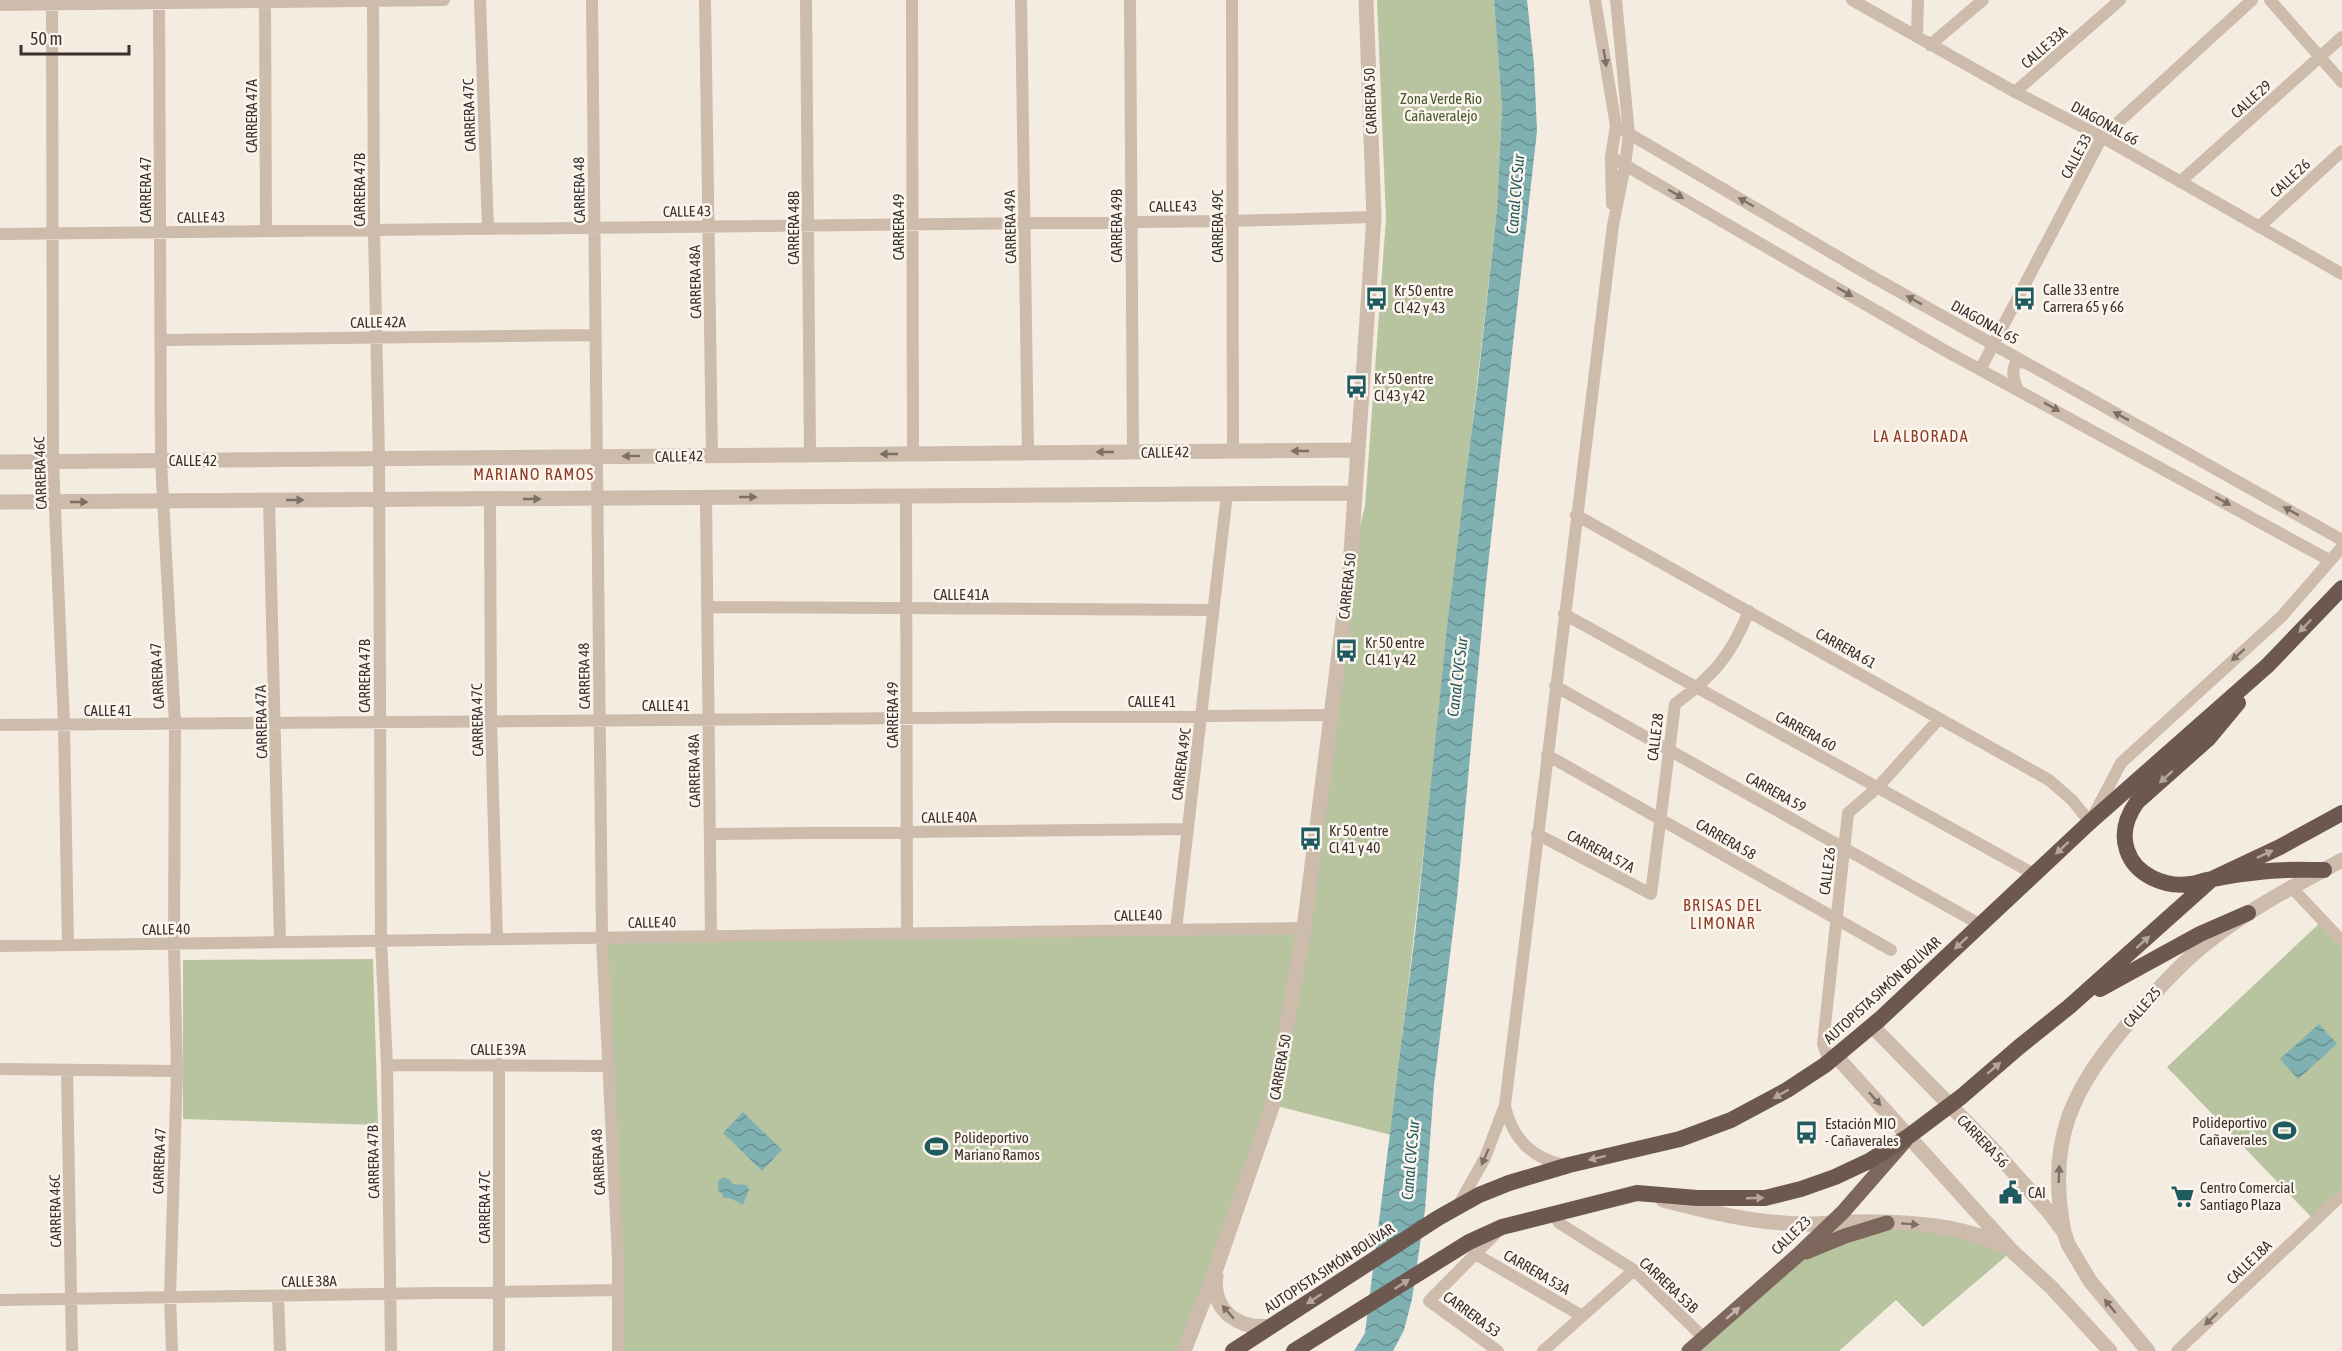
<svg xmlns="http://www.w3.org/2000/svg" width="2342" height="1351" font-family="'Asap Condensed',sans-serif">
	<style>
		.green { fill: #b8c4a0 }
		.water { fill: url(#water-waves) }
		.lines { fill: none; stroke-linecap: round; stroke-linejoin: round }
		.minor { stroke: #cdbbac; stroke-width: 12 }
		.tertiary { stroke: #cdbbac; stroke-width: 15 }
		.primary { stroke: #7d675c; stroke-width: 15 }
		.trunk { stroke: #6c584f; stroke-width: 16 }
		.oneway { fill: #7d6f65 }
		.oneway2 { fill: #b4a69e }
		.oneway3 { fill: #c2b5ac }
		.labels { text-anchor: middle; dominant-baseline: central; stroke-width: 5; stroke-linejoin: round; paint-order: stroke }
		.street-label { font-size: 15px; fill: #3b302b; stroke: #fbf5ee }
		.park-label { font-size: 15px; fill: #4a5a2e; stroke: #fbf5ee }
		.poi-label { font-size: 15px; fill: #3b302b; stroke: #fbf5ee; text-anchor: start }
		.water-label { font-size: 16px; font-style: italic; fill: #1f5a5e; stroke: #fbf5ee }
		.neighbourhood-label { font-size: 16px; letter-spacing: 1.5px; fill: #8c3b22; stroke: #fbf5ee }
	</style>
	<defs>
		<pattern id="water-waves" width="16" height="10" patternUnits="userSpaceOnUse" patternTransform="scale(1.5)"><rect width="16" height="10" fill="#7fb0b2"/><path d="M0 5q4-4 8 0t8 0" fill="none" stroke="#699091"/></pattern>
	</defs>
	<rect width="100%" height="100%" fill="#f4ebe1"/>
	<path class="green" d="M1377,0H1494L1502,108L1497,209L1391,1135L1273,1105L1184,1351H618L602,938L1304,928L1350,567L1365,506L1386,218Z
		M2323,920L2342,941V1195L2314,1220L2167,1067Z
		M373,959L378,1125L183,1119V960Z
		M1830,1223L1917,1225L2012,1251L1923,1327L1896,1300L1839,1351H1689Z"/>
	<path class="water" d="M1494,0H1527L1534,65L1537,131L1486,583L1457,898L1434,1085L1425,1210L1412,1299L1404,1330L1393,1351H1354L1365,1333L1416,926L1448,619L1477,389L1497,209L1502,108Z
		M2319,1024L2337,1044L2298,1079L2280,1059Z
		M743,1112L782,1150L762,1171L723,1133Z
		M724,1177L730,1180L733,1184L747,1185L749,1190L743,1205L730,1198H723L722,1193L718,1191V1181Z"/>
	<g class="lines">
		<path class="minor" d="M52,0L53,462L64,725L68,945
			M159,0L161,461L175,724L174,944L177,1071L170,1297L172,1351
			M265,0L266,231
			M373,0L374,230L379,459L381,941L387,1065L391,1351
			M480,0L488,229
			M592,0L602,938L618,1258V1351
			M705,0L712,456
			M806,0L810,455
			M912,0L913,454
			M1021,0L1028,453
			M1130,0L1133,452
			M1232,0L1233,451
			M1595,0L1616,126L1611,157L1612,204
			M1852,0L2015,92L2102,137L2342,274
			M2270,0L2342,82
			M0,5L444,0
			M1917,37L1918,0
			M1930,45L1983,0
			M2015,92L2120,0
			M1616,126L1864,272L2342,540
			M1611,157L1944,350L2329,560
			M2180,182L2342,37
			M2259,227L2342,151
			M0,234L1232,221L1374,217
			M161,340L595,335
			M1981,368L2102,137L2252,0
			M2017,388C2014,380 2011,371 2016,363L2025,362
			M906,496L907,934
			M706,498L711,936
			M490,499L491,721L497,939
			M269,501L280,942
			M1576,515L2049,780L2072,800L2090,822L2121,763L2282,616L2342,547
			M708,607L1213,610
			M1564,614L2034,874
			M1555,686L1981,925
			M0,725L1331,715
			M1547,755L1891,950
			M710,834L1188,829
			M1537,834L1651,894L1675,704C1713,676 1731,656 1749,611
			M2292,888L2342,941
			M1176,930L1227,494
			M0,946L1304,928
			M1829,1061L1823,1044L1848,813L1878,787L1939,719
			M499,1064V1351
			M387,1065L608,1066
			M0,1069L177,1071
			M67,1071L72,1351
			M1505,1106C1512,1138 1532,1159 1565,1165
			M1458,1206L1485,1158L1505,1105L1613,225L1625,165L1629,134L1616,0
			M1555,1214L1559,1223L1634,1270L1704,1338
			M1497,1232L1429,1301L1498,1351
			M1477,1255L1582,1316
			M278,1296L280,1351
			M0,1300L618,1290
			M1543,1351L1634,1270
			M2177,1351L2342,1195"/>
		<path class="tertiary" d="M0,462L1358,450
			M0,502L1355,493
			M1872,1026L1992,1148L2048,1211L2064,1232L2068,1244L2090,1281L2148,1351
			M1836,1056L2012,1251L2051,1287L2110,1351
			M1663,1200C1708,1212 1755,1223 1802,1224C1819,1225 1836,1222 1853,1222C1899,1221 1964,1224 2005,1247
			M2064,1232C2046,1140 2072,1089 2130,1021C2153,995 2176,968 2203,946C2245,911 2294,886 2342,860
			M1216,1276C1211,1312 1240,1330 1272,1326
			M1184,1351L1217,1266L1273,1104L1304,928L1350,567L1374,217L1366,0"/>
		<path class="primary" d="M1806,1252L1845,1236L1887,1223
			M1689,1351L1798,1255L1843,1212L1905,1141"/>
		<path class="trunk" d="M2238,703L2209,738L2137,802C2127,816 2121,832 2127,850C2135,875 2165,888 2191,884C2198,883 2205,880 2213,879C2231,875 2250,873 2268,871C2286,869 2305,870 2324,870
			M2100,989L2200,934L2248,913
			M1233,1351L1438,1218L1479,1195L1509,1183L1569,1165L1680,1139L1731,1120L1787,1090L1825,1065L1880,1019L2090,822L2268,665L2342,588
			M1294,1351L1469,1242L1502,1227L1637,1193L1697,1198H1765L1801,1189L1835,1177L1869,1161L1909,1136L1961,1097L2019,1047L2070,1006L2212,879L2280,847L2342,813"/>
	</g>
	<defs><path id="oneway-solid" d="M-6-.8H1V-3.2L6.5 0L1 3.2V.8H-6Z" transform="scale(1.5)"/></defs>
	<g class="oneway">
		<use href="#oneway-solid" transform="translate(1605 58) rotate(81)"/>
		<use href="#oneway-solid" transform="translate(1676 194) rotate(30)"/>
		<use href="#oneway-solid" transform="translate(1746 202) rotate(-150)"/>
		<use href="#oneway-solid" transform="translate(1845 292) rotate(30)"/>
		<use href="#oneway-solid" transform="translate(1914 300) rotate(-151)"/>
		<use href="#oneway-solid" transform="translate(2052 407) rotate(29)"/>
		<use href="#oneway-solid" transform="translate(2121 416) rotate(-151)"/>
		<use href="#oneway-solid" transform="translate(1300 451) rotate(180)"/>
		<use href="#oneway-solid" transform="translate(1105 452) rotate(180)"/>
		<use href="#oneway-solid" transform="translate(889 454) rotate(180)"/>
		<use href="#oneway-solid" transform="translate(631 456) rotate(179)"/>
		<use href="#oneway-solid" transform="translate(748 497)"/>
		<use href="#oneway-solid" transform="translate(532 499)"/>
		<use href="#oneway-solid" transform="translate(295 500)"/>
		<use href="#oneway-solid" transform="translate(2223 501) rotate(29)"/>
		<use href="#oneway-solid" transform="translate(79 502)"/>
		<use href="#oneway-solid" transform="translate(2291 511) rotate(-151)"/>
		<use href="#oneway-solid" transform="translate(2238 655) rotate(138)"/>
		<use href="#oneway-solid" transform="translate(1875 1099) rotate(48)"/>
		<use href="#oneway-solid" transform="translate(1485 1157) rotate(114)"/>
		<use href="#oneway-solid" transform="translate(2059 1174) rotate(-88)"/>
		<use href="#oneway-solid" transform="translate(1910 1224) rotate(4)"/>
		<use href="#oneway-solid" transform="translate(2110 1306) rotate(-129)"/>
		<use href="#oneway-solid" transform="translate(1228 1312) rotate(-132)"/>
		<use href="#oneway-solid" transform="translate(2211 1319) rotate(136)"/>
	</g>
	<g class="oneway2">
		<use href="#oneway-solid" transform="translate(2305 626) rotate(134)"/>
		<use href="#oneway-solid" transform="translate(2166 777) rotate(138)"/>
		<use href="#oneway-solid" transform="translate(2062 848) rotate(137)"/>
		<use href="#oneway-solid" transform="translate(2265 854) rotate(-25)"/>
		<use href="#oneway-solid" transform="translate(2143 942) rotate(-42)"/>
		<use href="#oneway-solid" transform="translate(1961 943) rotate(137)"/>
		<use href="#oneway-solid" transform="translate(1994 1068) rotate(-41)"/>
		<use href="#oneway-solid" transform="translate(1781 1094) rotate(150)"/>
		<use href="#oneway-solid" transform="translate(1597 1158) rotate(166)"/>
		<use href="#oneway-solid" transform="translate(1755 1198) rotate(-2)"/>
		<use href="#oneway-solid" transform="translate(1402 1284) rotate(-33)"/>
		<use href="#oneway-solid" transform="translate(1314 1299) rotate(147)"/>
	</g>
	<use class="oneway3" href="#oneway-solid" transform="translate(1733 1313) rotate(-41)"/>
	<defs>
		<symbol id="bus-bare" viewBox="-9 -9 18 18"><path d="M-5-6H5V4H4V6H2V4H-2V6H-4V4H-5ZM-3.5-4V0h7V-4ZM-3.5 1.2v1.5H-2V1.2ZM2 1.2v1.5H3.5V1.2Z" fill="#1f5a5e" stroke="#fbf5ee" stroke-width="2.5" paint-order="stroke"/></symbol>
		<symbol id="stadium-bare" viewBox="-9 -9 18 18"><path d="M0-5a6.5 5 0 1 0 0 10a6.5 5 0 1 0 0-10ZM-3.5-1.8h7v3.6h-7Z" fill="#1f5a5e" stroke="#fbf5ee" stroke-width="2.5" paint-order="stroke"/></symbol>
		<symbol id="civic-bare" viewBox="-9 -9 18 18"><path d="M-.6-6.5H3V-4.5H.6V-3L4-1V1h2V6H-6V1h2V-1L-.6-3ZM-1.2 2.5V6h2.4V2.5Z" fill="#1f5a5e" stroke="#fbf5ee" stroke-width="2.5" paint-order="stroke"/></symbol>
		<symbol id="supermarket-bare" viewBox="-9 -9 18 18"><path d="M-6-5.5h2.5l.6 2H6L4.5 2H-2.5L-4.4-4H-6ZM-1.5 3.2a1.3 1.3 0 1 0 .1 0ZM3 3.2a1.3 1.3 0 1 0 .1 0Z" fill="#1f5a5e" stroke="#fbf5ee" stroke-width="2.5" paint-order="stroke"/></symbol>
	</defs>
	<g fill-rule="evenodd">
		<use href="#bus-bare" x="2008" y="282" width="33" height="33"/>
		<use href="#bus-bare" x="1360" y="282" width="33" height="33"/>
		<use href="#bus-bare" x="1340" y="370" width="33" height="33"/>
		<use href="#bus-bare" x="1330" y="634" width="33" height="33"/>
		<use href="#bus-bare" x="1294" y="822" width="33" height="33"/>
		<use href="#stadium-bare" x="2268" y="1114" width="33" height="33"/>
		<use href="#bus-bare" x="1790" y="1116" width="33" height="33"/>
		<use href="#stadium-bare" x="920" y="1130" width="33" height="33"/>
		<use href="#civic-bare" x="1994" y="1176" width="33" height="33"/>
		<use href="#supermarket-bare" x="2166" y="1180" width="33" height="33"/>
	</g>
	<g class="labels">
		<g class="street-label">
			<text transform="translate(2044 47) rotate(-41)">CALLE 33A</text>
			<text transform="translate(2251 99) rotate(-42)">CALLE 29</text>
			<text transform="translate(1370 101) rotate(-92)">CARRERA 50</text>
			<text transform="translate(469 115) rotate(-92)">CARRERA 47C</text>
			<text transform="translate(251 116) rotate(-90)">CARRERA 47A</text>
			<text transform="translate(2105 123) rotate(29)">DIAGONAL 66</text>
			<text transform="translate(2076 156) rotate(-62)">CALLE 33</text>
			<text transform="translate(2290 178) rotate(-43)">CALLE 26</text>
			<text transform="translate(145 190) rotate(-90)">CARRERA 47</text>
			<text transform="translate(359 190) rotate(-90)">CARRERA 47B</text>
			<text transform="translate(579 190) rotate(-91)">CARRERA 48</text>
			<text transform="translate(1173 206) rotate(-1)">CALLE 43</text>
			<text transform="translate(687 211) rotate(-1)">CALLE 43</text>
			<text transform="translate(201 217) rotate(-1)">CALLE 43</text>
			<text transform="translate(1116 226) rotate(-90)">CARRERA 49B</text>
			<text transform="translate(1217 226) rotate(-90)">CARRERA 49C</text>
			<text transform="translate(898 227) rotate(-90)">CARRERA 49</text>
			<text transform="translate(1010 227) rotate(-91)">CARRERA 49A</text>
			<text transform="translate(793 228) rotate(-90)">CARRERA 48B</text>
			<text transform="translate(695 282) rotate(-91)">CARRERA 48A</text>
			<text transform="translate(378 322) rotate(-1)">CALLE 42A</text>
			<text transform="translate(1985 322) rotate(29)">DIAGONAL 65</text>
			<text transform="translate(1165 452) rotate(-1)">CALLE 42</text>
			<text transform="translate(679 456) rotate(-1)">CALLE 42</text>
			<text x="193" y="460">CALLE 42</text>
			<text transform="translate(40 473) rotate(-92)">CARRERA 46C</text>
			<text transform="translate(1347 586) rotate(-84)">CARRERA 50</text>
			<text x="961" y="594">CALLE 41A</text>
			<text transform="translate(1846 648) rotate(29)">CARRERA 61</text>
			<text transform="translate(157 676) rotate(-93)">CARRERA 47</text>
			<text transform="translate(364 676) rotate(-90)">CARRERA 47B</text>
			<text transform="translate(584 676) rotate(-91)">CARRERA 48</text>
			<text x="1152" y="701">CALLE 41</text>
			<text x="666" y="705">CALLE 41</text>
			<text x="108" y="710">CALLE 41</text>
			<text transform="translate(892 715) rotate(-90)">CARRERA 49</text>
			<text transform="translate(477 720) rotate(-91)">CARRERA 47C</text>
			<text transform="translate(261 722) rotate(-91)">CARRERA 47A</text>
			<text transform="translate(1806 731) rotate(29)">CARRERA 60</text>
			<text transform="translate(1655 737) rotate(-83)">CALLE 28</text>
			<text transform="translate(1181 764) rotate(-83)">CARRERA 49C</text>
			<text transform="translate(694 771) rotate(-91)">CARRERA 48A</text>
			<text transform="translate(1776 792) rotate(29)">CARRERA 59</text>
			<text transform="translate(949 817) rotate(-1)">CALLE 40A</text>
			<text transform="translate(1726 839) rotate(30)">CARRERA 58</text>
			<text transform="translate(1601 851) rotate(28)">CARRERA 57A</text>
			<text transform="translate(1827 871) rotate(-83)">CALLE 26</text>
			<text transform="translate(1138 915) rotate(-1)">CALLE 40</text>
			<text transform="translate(652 922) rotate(-1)">CALLE 40</text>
			<text transform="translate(166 929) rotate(-1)">CALLE 40</text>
			<text transform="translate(1882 990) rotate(-42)">AUTOPISTA SIMÓN BOLÍVAR</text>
			<text transform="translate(2142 1007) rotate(-49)">CALLE 25</text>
			<text x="498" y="1049">CALLE 39A</text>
			<text transform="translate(1280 1067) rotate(-80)">CARRERA 50</text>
			<text transform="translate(1983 1141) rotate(46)">CARRERA 56</text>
			<text transform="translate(159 1161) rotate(-88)">CARRERA 47</text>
			<text transform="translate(373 1162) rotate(-91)">CARRERA 47B</text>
			<text transform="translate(598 1162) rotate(-93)">CARRERA 48</text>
			<text transform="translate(484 1207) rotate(-90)">CARRERA 47C</text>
			<text transform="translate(55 1211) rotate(-91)">CARRERA 46C</text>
			<text transform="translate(1791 1235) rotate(-44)">CALLE 23</text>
			<text transform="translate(2249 1262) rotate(-44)">CALLE 18A</text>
			<text transform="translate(1329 1268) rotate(-33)">AUTOPISTA SIMÓN BOLÍVAR</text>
			<text transform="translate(1537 1272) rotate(30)">CARRERA 53A</text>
			<text transform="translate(309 1281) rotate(-1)">CALLE 38A</text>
			<text transform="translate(1669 1285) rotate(43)">CARRERA 53B</text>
			<text transform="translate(1472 1314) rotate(36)">CARRERA 53</text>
		</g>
		<g class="park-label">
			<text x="1441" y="98">Zona Verde Rio<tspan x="1441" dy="17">Cañaveralejo</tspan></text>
		</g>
		<g class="poi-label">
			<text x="2043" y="289">Calle 33 entre<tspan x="2043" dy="17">Carrera 65 y 66</tspan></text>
			<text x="1394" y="290">Kr 50 entre<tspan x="1394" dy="17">Cl 42 y 43</tspan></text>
			<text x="1374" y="378">Kr 50 entre<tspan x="1374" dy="17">Cl 43 y 42</tspan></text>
			<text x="1365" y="642">Kr 50 entre<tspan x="1365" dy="17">Cl 41 y 42</tspan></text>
			<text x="1329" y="830">Kr 50 entre<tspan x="1329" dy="17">Cl 41 y 40</tspan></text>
			<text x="2267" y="1122" text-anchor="end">Polideportivo<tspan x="2267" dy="17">Cañaverales</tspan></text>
			<text x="1825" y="1123">Estación MIO<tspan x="1825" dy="17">- Cañaverales</tspan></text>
			<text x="954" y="1137">Polideportivo<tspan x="954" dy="17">Mariano Ramos</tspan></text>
			<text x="2200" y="1187">Centro Comercial<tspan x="2200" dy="17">Santiago Plaza</tspan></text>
			<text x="2028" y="1192">CAI</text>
		</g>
		<g class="water-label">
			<text transform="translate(1515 194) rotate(-85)">Canal CVC Sur</text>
			<text transform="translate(1457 677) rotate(-83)">Canal CVC Sur</text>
			<text transform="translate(1410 1160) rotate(-85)">Canal CVC Sur</text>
		</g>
		<g class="neighbourhood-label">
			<text x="1921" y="436">LA ALBORADA</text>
			<text x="534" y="474">MARIANO RAMOS</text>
			<text x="1723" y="905">BRISAS DEL<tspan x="1723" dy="18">LIMONAR</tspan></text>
		</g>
	</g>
	<path d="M21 45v9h108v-9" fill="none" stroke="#3b302b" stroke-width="3"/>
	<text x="30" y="45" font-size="18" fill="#3b302b" stroke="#fbf5ee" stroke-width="4.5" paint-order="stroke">50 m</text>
</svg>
